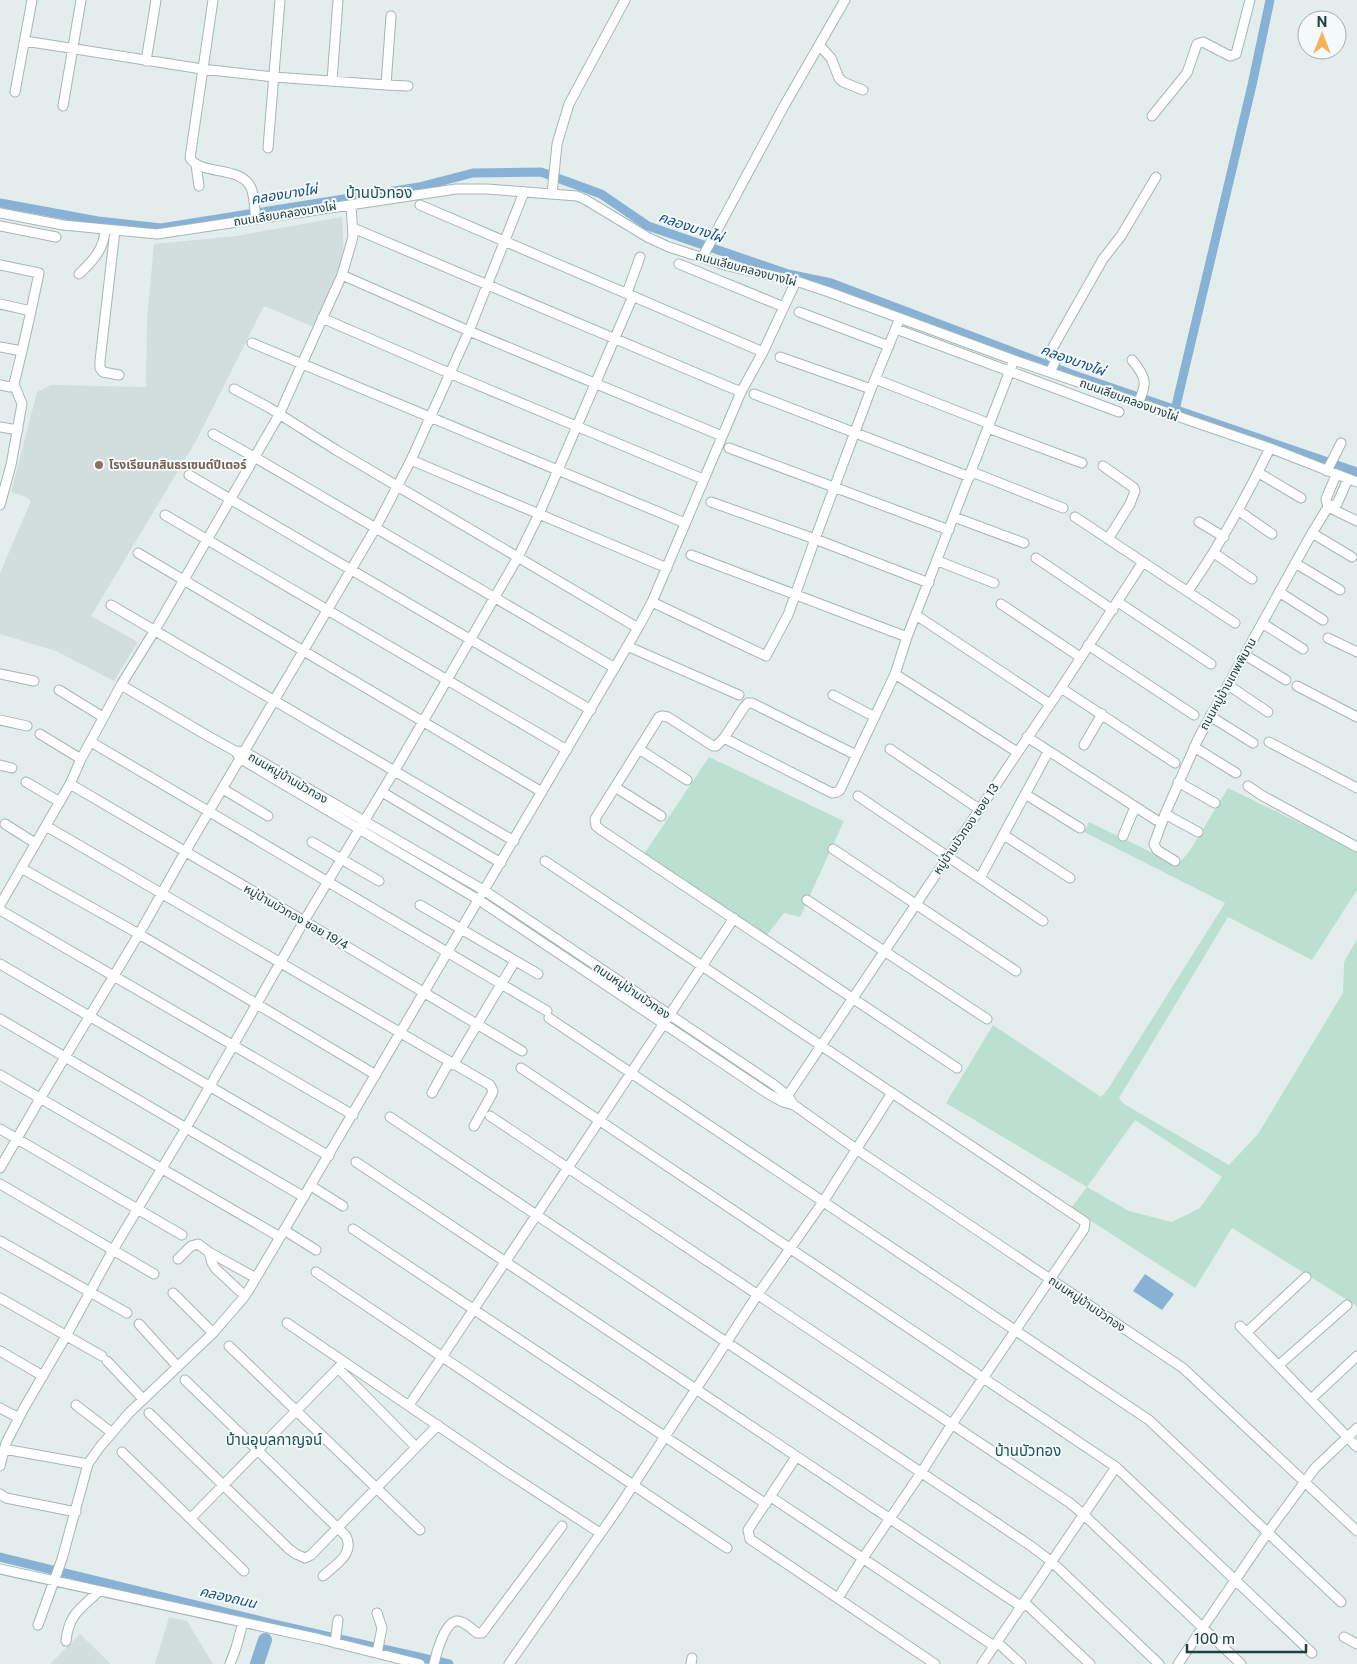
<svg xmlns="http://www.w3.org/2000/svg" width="1357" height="1664" font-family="'Public Sans','Noto Sans Thai',sans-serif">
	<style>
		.built { fill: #d1dedd }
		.green { fill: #bbe0d1; fill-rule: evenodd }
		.water { fill: #88b1d6 }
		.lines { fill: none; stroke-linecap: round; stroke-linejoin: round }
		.canal { stroke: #88b1d6; stroke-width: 9 }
		.river { stroke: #88b1d6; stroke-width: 14 }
		.minor-casing { stroke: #a5b6b5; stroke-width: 11 }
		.minor { stroke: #fff; stroke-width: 9 }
		.education-dot { fill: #8d6e63; stroke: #f4faf9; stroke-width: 2 }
		.labels { text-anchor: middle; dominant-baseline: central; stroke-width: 4; stroke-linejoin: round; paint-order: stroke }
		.street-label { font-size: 12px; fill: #213f41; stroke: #f4faf9 }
		.education-label { font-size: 12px; font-weight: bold; fill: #785e54; stroke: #f4faf9; text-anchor: start }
		.water-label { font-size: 14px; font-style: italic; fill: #174e81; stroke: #f4faf9 }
		.quarter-label { font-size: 15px; fill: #1c5054; stroke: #f4faf9 }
	</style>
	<rect width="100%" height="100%" fill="#e3eeec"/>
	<path class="built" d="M342,217L344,256L314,327L264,306L197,439L91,616L138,642L114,681L56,651L0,634V573L31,501L26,497L11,492L37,392L51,385L146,387L147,320L154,244L236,236Z
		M169,1617L187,1621L213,1664H155Z
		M80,1634L111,1664H50Z"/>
	<path class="green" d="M709,757L844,821L800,917L784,913L767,935L644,854Z
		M1228,788L1357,851V890L1312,960L1228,917L1119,1098L1124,1104L1229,1165L1258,1134L1343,993L1344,962L1357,939V1306L1232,1228L1195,1288L1071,1208L1087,1187L946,1103L993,1025L1101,1097L1108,1089L1225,903L1084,832L1089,822L1151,852L1176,866L1189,852ZM1135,1120L1222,1177L1200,1208L1172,1222L1129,1211L1087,1187Z"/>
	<path class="water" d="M1145,1274L1174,1294L1162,1310L1133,1291Z"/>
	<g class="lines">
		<path class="canal" d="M0,203L98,221L161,228L419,187L473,173L541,172L601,194L648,226L788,274L831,283L1071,374L1357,472
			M1175,410L1252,85L1270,0
			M0,1557L270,1623L449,1664"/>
		<path class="river" d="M257,1664L265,1640"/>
		<defs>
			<path id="minor" d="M213,0L190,158C201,176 241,165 251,188C255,197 254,209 256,219
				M25,41L202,69L274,77L386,85L391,16
				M819,45L831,58L839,78L843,82L863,90
				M146,61L156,0
				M332,81L338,0
				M386,85L408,86
				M15,92L32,0
				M63,106L81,0
				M1152,116L1187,73L1197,44L1203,42L1230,56L1236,54L1250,0
				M268,148L280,0
				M196,165L199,186
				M552,194L557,144L569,104L625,0
				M420,205L763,352
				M0,213L63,225L157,234L456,189H487L577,196L586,200L649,238L669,247L728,266L796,281L829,292L1014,360L1270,448L1357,482
				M0,226L56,237
				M353,228L741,392
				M115,230L100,361V368L103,372L119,375
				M702,258L784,106L845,0
				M679,264L784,307
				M0,265L39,273L31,311L0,304
				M79,274C93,261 104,249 105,230
				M342,275L469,331L722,436
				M627,293L640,257
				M799,312L889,346
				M322,318L449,373L703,479
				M896,329L1119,412
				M252,343L685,523
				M0,347L22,351L31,311
				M780,357L871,389
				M1132,360C1146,377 1148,383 1138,403
				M1050,372L1056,360L1050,356L1053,347L1103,259L1121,236L1156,177
				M875,379L990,424
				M0,385L10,387L14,384L22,351
				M234,389L268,407L336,450L638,628
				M754,394L970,477
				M0,427L18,430
				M988,428L1082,463
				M213,434L256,458L615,668
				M729,448L949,530
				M411,460L667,568
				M1103,466L1134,488L1135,491L1130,504L1108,539
				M1327,471L1341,443
				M972,472L1063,508
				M1259,473L1301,498
				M189,475L591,710
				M711,502L815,539L929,583
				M0,505L11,465L22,404L14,384
				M1328,507L1326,499L1336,475
				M1328,507L1357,521
				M1239,511L1272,534
				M165,515L567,750
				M954,517L1024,543
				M1075,517L1235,623
				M1199,522L1224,537
				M1312,533L1352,557
				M138,553L542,792
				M1214,553L1252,579
				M691,555L907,637
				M1036,558L1113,610
				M938,561L994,583
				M1295,563L1340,590
				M1188,591C1220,545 1246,498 1270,448
				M1279,592L1323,620
				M652,602L766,656L788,615L815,539L871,389L900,318
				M1118,602L1211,664
				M1001,604L1080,657
				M111,605L514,841
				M916,615L1050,704
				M1262,623L1303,649
				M1328,638L1357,652
				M1088,645L1194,715
				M627,646L739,695
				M1245,655L1286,680
				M0,674L34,681
				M895,674L1017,752
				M121,685L208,736L235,751L245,752L485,891L773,1084L788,1096L794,1105
				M1228,685L1268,712
				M1297,686L1357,717
				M1061,688L1175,763
				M59,690L103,717
				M833,695L875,717
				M1210,716L1253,743
				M0,720L27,726
				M40,734L81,759
				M1027,737L1156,820
				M724,738L745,706L748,703H752L856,755
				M91,742L547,1011
				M1269,742L1357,788
				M1084,745L1102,714
				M1194,747L1236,773
				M639,749L687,780
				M890,749L979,809
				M235,751L241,759L479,900L767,1093L783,1102L794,1105L856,1149L1183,1368L1357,1531
				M0,765L12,768
				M26,782L60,802
				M1178,782L1215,803
				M70,784L304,921L522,1051
				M1248,786L1261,795L1357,847
				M615,787L661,816
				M223,789L268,816
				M382,792L501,863
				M1025,794L1080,828
				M858,796L1043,921
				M1165,814L1198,832
				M5,824L35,843
				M46,826L490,1085L493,1091L492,1094L474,1126
				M1004,835L1070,878
				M1123,836L1135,807
				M312,842L379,881
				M833,849L1016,971
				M545,861L1085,1222L1084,1229L952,1424L921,1473L863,1558L838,1598
				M1175,861L1157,850L1154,844L1165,814L1198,739L1312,533L1328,507L1337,504L1348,479
				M21,868L139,934L376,1075
				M980,878L1048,752
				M807,900L987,1019
				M0,905L70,784L81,759L121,685L155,630L279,415L342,275L353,237L351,205
				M420,905L538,974
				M0,910L353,1115
				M0,964L329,1156
				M549,1018L1149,1420L1341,1602
				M0,1019L304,1197
				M453,1065L515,961
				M521,1068L1116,1467L1312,1653
				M957,1068L601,830L596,826L595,819L659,717L662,716L668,717L713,746H716L724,738L832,793L837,792L840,790L895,674L907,637L1014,360
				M0,1075L280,1237
				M432,1093L449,1062
				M784,1101L1061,688L1143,562
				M490,1116L1070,1503L1083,1514L1241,1664
				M390,1117L1031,1546L1052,1562L1159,1664
				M0,1129L182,1235
				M356,1162L1022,1607
				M0,1168L41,1097L139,934L185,852L375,529L411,460L469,331L524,192
				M0,1184L154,1274
				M311,1186L343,1206
				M353,1229L766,1504
				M284,1230L316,1250
				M0,1241L127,1313
				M209,1252L212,1263L216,1269L245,1296
				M178,1259L191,1246L198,1244L209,1252L256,1278
				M316,1272L727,1548
				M173,1293L213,1333
				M0,1298L102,1356
				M287,1323L503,1470L600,1533
				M139,1324L178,1367
				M1240,1326L1357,1447
				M1247,1332L1306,1277
				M229,1346L420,1530
				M0,1351L43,1376
				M107,1361L143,1399
				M1279,1365L1347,1305
				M338,1368L416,1447
				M185,1380L346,1536C355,1554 335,1565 323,1576
				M1311,1399L1357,1356
				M76,1405L111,1432
				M409,1405L442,1357L734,918
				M0,1408L19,1418
				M149,1413L289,1549L296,1554L305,1558L311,1555L438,1425
				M4,1449L88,1464
				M122,1452L244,1571
				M796,1457L748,1530L750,1539L935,1664
				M0,1466L6,1443L24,1408L66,1336L113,1250L186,1128L304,921L395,770L518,557L539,514L633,296
				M0,1494L6,1498L76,1512
				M771,1497L994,1646
				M191,1518L344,1362
				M0,1569L320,1639L420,1664
				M1025,1603L1090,1664
				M38,1625L62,1559L88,1464L99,1448L129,1413L213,1333L245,1296L256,1278L638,628L652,602L741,392L763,352L796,281
				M1344,1637L1357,1644
				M66,1641C69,1613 81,1609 99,1591
				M997,1642L1021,1664
				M335,1643L338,1620
				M377,1653L382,1628L377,1613
				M230,1664L236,1648L243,1622
				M434,1664C436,1654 444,1624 456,1621C463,1620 472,1629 477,1633H482L562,1526
				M509,1664L619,1507L758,1294L823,1202L892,1093
				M691,1664L692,1658
				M982,1664L1116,1467
				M1178,1664L1268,1532L1315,1468L1357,1428"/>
		</defs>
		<use href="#minor" class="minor-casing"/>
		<use href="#minor" class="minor"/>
	</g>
	<circle class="education-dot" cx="99" cy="465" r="5"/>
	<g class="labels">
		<g class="street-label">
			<text transform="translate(285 214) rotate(-9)">ถนนเลียบคลองบางไผ่</text>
			<text transform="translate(746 269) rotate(15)">ถนนเลียบคลองบางไผ่</text>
			<text transform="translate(1129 400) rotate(20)">ถนนเลียบคลองบางไผ่</text>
			<text transform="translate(1228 684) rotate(-61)">ถนนหมู่บ้านเทพพิมาน</text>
			<text transform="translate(288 778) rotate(30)">ถนนหมู่บ้านบัวทอง</text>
			<text transform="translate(966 829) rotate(-56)">หมู่บ้านบัวทอง ซอย 13</text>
			<text transform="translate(296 917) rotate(30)">หมู่บ้านบัวทอง ซอย 19/4</text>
			<text transform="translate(632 991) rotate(34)">ถนนหมู่บ้านบัวทอง</text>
			<text transform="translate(1087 1304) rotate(34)">ถนนหมู่บ้านบัวทอง</text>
		</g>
		<g class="education-label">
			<text x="109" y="465">โรงเรียนกสินธรเซนต์ปีเตอร์</text>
		</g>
		<g class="water-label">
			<text transform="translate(284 194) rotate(-9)">คลองบางไผ่</text>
			<text transform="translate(691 227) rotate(19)">คลองบางไผ่</text>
			<text transform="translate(1073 360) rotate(20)">คลองบางไผ่</text>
			<text transform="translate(228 1597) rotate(13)">คลองถนน</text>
		</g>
		<g class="quarter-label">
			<text x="379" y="192">บ้านบัวทอง</text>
			<text x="274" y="1439">บ้านอุบลกาญจน์</text>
			<text x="1028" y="1450">บ้านบัวทอง</text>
		</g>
	</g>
	<g transform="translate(1322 35)"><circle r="24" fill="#f4faf9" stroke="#a0afaf"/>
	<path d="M0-4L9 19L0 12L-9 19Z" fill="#fab255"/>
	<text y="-8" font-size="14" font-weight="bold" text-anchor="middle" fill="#213f41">N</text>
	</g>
	<path d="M1187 1644v8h119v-8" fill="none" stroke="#213f41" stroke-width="2.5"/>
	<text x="1194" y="1644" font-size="15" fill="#213f41" stroke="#f4faf9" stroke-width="4" paint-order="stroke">100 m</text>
</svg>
